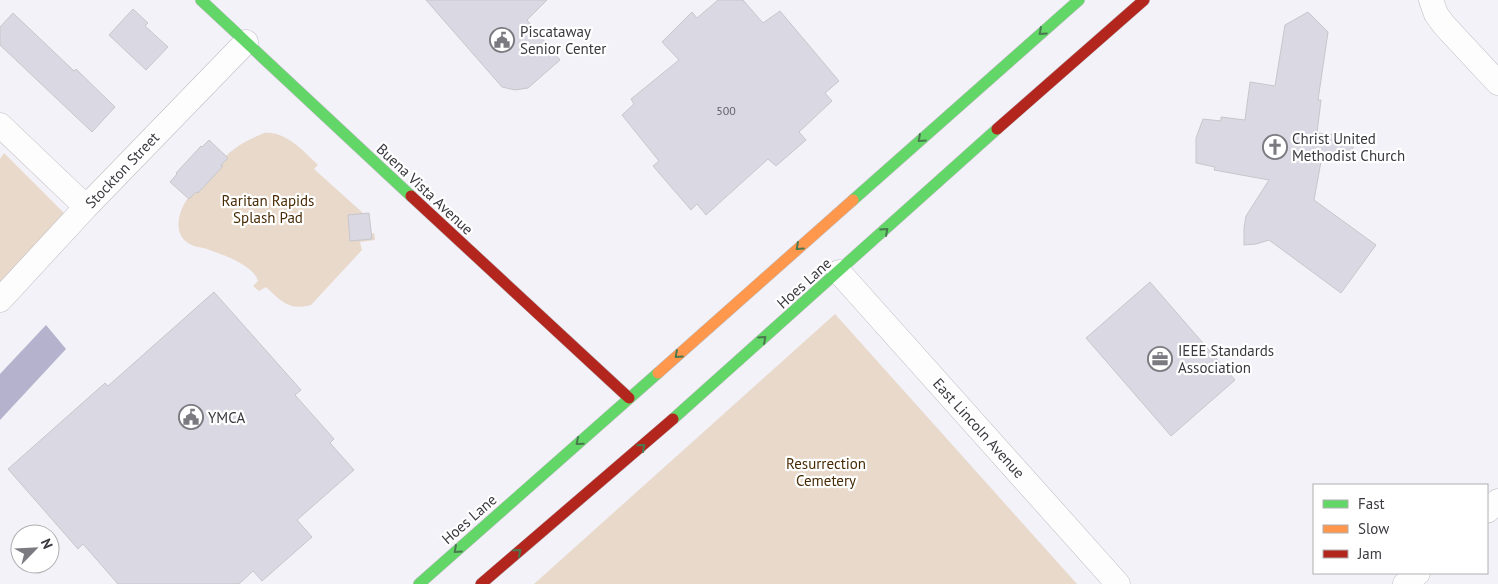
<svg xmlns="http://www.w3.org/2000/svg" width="1498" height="584" font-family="'PT Sans',sans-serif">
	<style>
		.green { fill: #e8d9cb }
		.water { fill: #b4b2cc }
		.building { fill: #dad9e3; stroke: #c7c6cb }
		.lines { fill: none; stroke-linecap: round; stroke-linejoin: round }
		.street-casing { stroke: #bdbdc2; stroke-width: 25 }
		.fast-casing { stroke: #bdbdc2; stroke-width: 12 }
		.slow-casing { stroke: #bdbdc2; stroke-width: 12 }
		.jam-casing { stroke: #bdbdc2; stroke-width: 12 }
		.street { stroke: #fdfdfe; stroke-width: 24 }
		.fast { stroke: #63d668; stroke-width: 11 }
		.slow { stroke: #ff974d; stroke-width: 11 }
		.jam { stroke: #b3261e; stroke-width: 11 }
		.oneway { stroke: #4a784f }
		.labels { text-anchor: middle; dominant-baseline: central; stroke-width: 4.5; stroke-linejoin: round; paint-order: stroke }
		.number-label { font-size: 12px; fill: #616168 }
		.poi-label { font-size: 15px; fill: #39393f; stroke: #fff; text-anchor: start }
		.street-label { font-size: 15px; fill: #39393f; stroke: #fff }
		.park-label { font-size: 15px; fill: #482b05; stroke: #fff }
	</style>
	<rect width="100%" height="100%" fill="#f2f2f8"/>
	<path class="green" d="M264,133C286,131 303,151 318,165L314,169L364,214L348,215L350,241L374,233L375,240L360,242L362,250L311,305C289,311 281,301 266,287L259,291L253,286L258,281C254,265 221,254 207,249C201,247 193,247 188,243C172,233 179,210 188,198L189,199L196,192L198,193L222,166L221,165L228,158L226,156C237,145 250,139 264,133Z
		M4,153L67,216L0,288V159Z
		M835,314L1077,584H534Z"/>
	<path class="water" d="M46,325L66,349L0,420V374Z"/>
	<path class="building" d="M426,0H547L527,20L560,60L528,88L515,90L502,87Z
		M718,0H743L763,23L780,11L839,81L825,93L832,101L799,132L806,140L776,166L768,159L706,215L697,204L691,210L653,166L659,161L622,115L634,104L631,99L679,60L662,42L692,12L697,18Z
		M133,9L148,23L145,26L168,47L146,70L109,35Z
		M1308,12L1328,32L1318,100H1321L1317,133L1354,137L1352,159L1322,156L1314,200L1376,245L1341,293L1269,240L1256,244L1244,245V228L1246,216L1269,180L1214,170L1215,167L1196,163V138L1203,119L1221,121V117L1245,120L1250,82L1275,86L1285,25Z
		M13,13L74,71L76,69L115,107L92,132L0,45V27Z
		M209,140L228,158L221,165L223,166L198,193L196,192L189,199L170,182L177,174L176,173L201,146L202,147Z
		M369,213L372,239L350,241L348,215Z
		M1150,282L1235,380L1171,436L1086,338Z
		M214,292L301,390L295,395L334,439L330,443L354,470L297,520L312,537L262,581L253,571L239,584H118L83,544L78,549L8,469L105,383L108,386Z"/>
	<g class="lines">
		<defs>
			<path id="street" d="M1431,0L1436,14L1444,25L1498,83
				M0,125L86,207
				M839,272L1118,584
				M0,300L86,207L246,42
				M1487,511L1498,501
				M1405,584L1418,573"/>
			<path id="fast" d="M201,0L411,196
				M853,200L1079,0
				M673,419L997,129
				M419,584L658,373"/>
			<path id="slow" d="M658,373L853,200"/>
			<path id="jam" d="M997,129L1144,0
				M411,196L629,398
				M481,584L673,419"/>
		</defs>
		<use href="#street" class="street-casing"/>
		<use href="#fast" class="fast-casing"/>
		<use href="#slow" class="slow-casing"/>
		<use href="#jam" class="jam-casing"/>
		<use href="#street" class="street"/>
		<use href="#fast" class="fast"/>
		<use href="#slow" class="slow"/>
		<use href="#jam" class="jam"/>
	</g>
	<defs><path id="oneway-chevron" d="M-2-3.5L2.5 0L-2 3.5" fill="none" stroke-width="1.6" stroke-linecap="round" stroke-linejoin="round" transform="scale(1.25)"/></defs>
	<g class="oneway">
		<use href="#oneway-chevron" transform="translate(1042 32) rotate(138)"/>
		<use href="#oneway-chevron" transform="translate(921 139) rotate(138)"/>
		<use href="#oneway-chevron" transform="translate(885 231) rotate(-42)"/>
		<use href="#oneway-chevron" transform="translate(799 247) rotate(138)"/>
		<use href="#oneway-chevron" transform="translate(763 339) rotate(-42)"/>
		<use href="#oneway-chevron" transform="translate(678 355) rotate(138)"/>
		<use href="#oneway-chevron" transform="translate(579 442) rotate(139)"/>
		<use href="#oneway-chevron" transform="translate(642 447) rotate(-41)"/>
		<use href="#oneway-chevron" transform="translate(457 550) rotate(138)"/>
		<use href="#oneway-chevron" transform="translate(518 552) rotate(-41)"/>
	</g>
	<defs>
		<symbol id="civic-ring" viewBox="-11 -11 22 22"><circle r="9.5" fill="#fff" stroke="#7a7a80" stroke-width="1.5"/><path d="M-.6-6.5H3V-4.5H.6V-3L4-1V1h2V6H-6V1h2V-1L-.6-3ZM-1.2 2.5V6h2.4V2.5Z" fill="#7a7a80"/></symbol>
		<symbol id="church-ring" viewBox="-11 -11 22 22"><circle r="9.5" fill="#fff" stroke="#7a7a80" stroke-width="1.5"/><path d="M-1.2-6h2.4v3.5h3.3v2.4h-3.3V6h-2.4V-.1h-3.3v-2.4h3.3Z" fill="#7a7a80"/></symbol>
		<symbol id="office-ring" viewBox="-11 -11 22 22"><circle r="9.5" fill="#fff" stroke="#7a7a80" stroke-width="1.5"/><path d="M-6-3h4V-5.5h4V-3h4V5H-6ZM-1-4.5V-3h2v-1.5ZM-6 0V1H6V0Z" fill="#7a7a80"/></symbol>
	</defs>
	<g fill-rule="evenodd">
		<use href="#civic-ring" x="488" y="26" width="28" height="28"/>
		<use href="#church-ring" x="1261" y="133" width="28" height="28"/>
		<use href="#office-ring" x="1146" y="345" width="28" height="28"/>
		<use href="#civic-ring" x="177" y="403" width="28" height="28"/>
	</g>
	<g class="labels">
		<g class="number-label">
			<text x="726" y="110">500</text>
		</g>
		<g class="poi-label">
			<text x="520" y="31">Piscataway<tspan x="520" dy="17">Senior Center</tspan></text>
			<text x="1292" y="138">Christ United<tspan x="1292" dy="17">Methodist Church</tspan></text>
			<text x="1178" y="350">IEEE Standards<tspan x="1178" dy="17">Association</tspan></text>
			<text x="208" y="417">YMCA</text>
		</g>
		<g class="street-label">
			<text transform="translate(122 170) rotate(-46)">Stockton Street</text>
			<text transform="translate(425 189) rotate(43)">Buena Vista Avenue</text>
			<text transform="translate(804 283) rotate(-42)">Hoes Lane</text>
			<text transform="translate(979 428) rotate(48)">East Lincoln Avenue</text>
			<text transform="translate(469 519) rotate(-41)">Hoes Lane</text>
		</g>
		<g class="park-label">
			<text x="268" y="200">Raritan Rapids<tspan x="268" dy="17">Splash Pad</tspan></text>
			<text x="826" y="463">Resurrection<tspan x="826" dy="17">Cemetery</tspan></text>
		</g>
	</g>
	<rect x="1313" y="484" width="175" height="90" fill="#ffffff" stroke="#b0b0b2"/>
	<rect x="1323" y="500" width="25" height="8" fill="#63d668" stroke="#b0b0b2"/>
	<text x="1358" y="509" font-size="15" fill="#39393f">Fast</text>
	<rect x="1323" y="525" width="25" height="8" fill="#ff974d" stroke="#b0b0b2"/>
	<text x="1358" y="534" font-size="15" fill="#39393f">Slow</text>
	<rect x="1323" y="550" width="25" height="8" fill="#b3261e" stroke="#b0b0b2"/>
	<text x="1358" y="559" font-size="15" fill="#39393f">Jam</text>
	<g transform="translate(35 549) rotate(66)"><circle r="24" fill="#ffffff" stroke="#b0b0b2"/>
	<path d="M0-4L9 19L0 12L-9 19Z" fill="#7a7a80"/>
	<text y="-8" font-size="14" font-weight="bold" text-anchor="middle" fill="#39393f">N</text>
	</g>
</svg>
